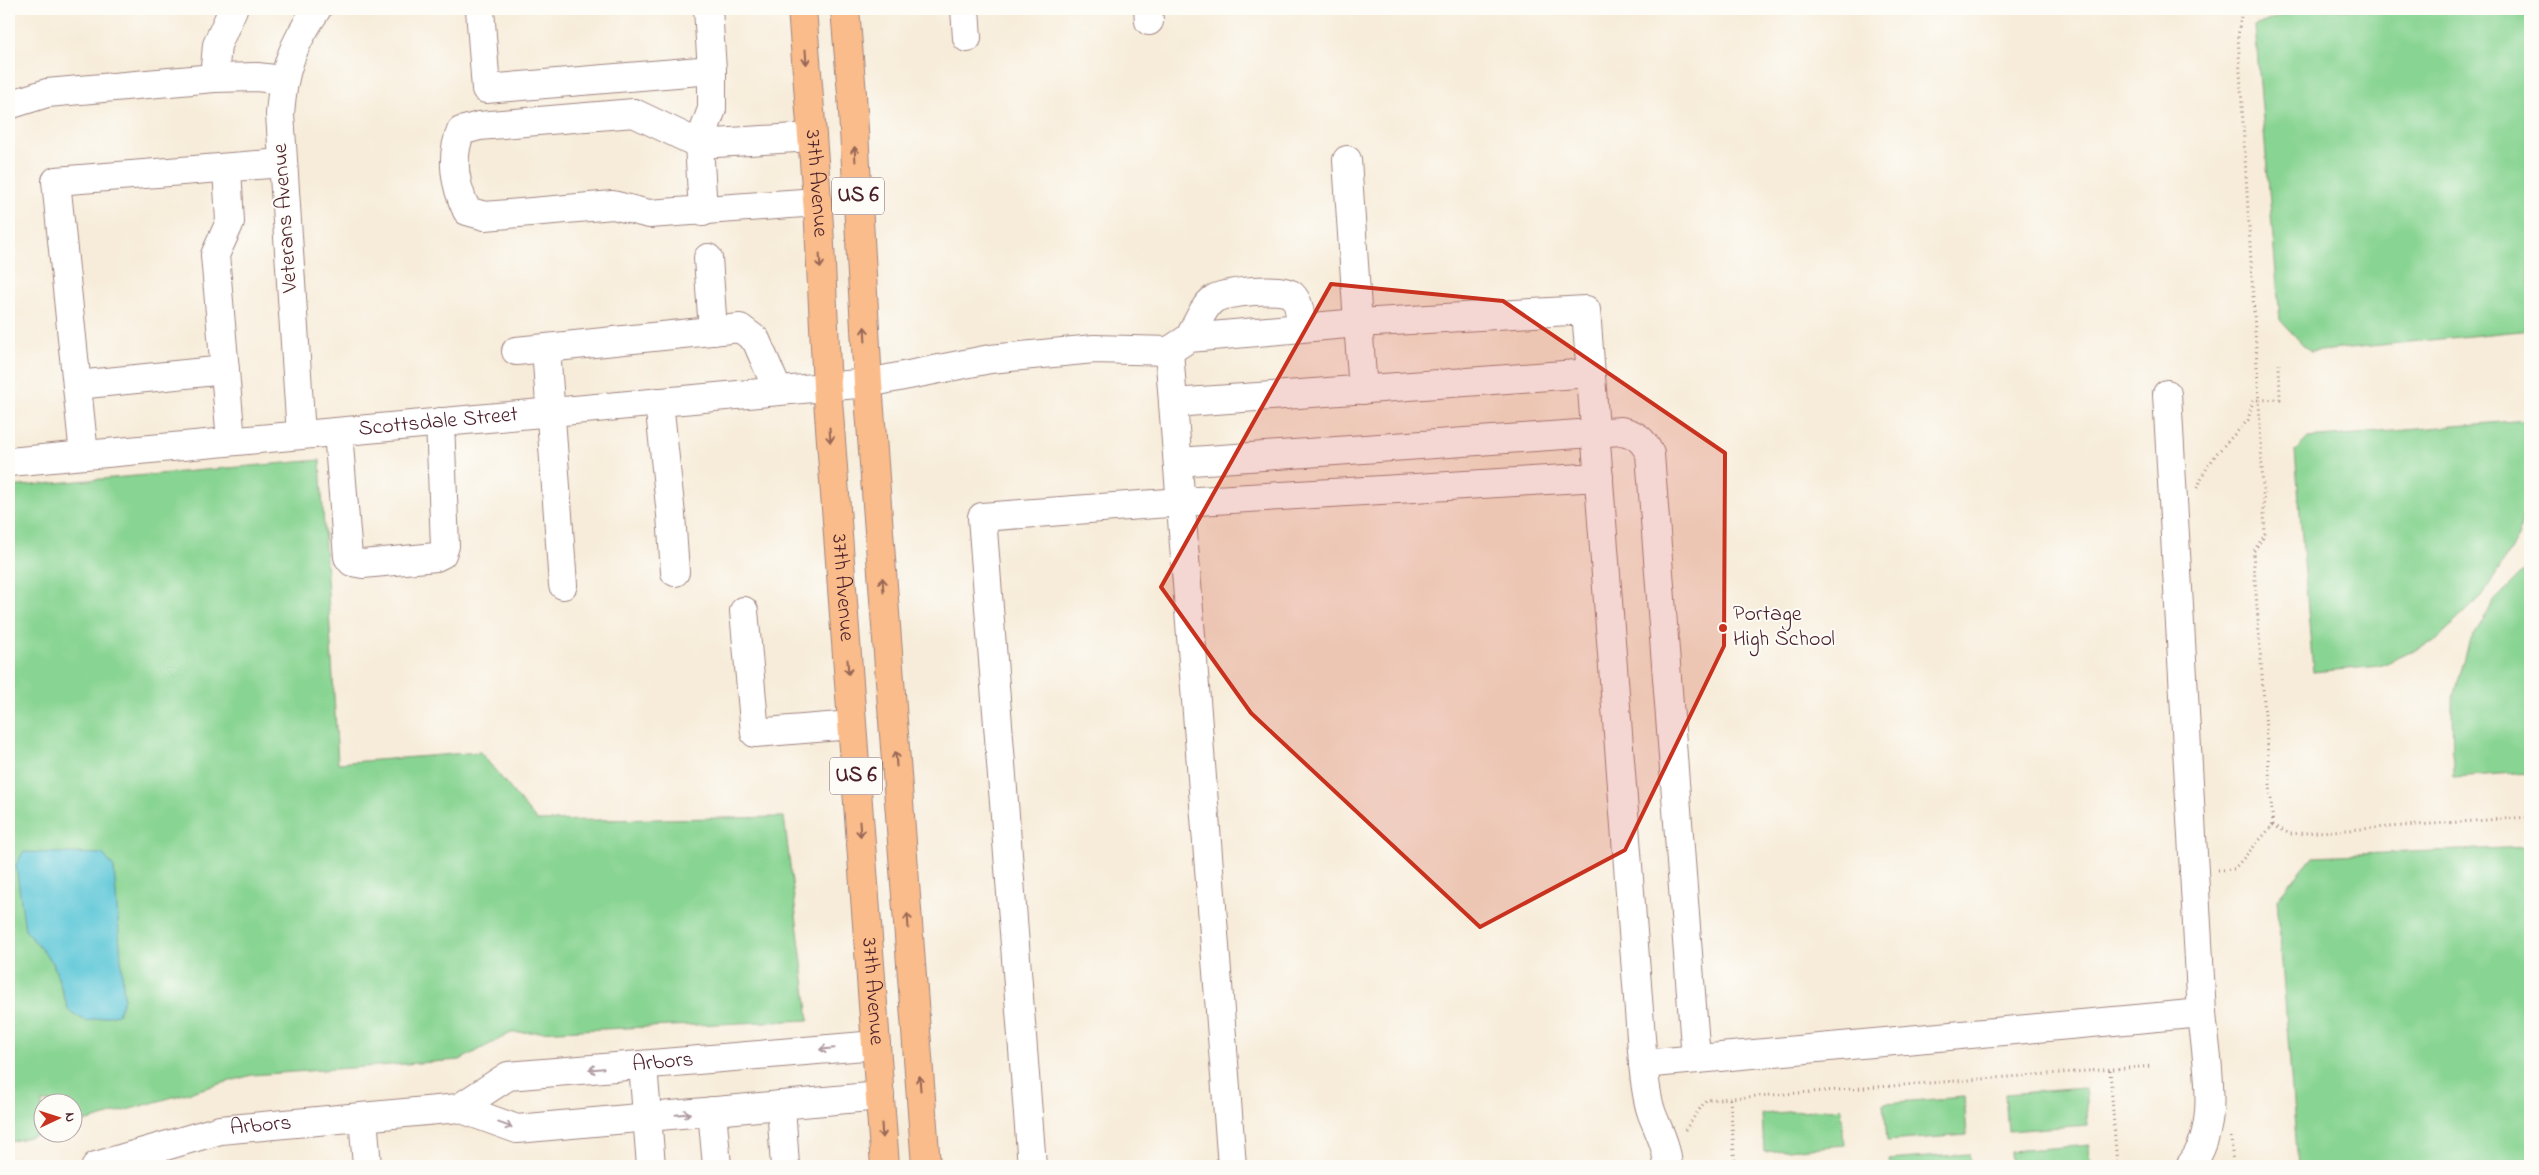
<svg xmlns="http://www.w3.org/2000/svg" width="2539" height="1175" font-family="'Indie Flower',sans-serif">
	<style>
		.green { fill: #88d492; stroke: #697a5e; fill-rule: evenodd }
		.water { fill: #5ec8d8; stroke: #547482 }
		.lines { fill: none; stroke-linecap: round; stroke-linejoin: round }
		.minor-casing { stroke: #a08682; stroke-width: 30 }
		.major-casing { stroke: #a08682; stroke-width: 30 }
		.path { stroke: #a08682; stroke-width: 3; stroke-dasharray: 1 4; stroke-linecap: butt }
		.minor { stroke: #fff; stroke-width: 28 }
		.major { stroke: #f9bc8a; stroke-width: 28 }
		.oneway { stroke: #996656 }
		.oneway2 { stroke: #ae9aa0 }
		.marked { fill: #c8321e; fill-opacity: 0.2; stroke: #c8321e; stroke-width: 4; stroke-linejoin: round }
		.poi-dot { fill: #c8321e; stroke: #fdfcf7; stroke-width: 2 }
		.labels { text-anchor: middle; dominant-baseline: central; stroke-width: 4; stroke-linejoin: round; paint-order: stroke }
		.shield { fill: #fdfcf7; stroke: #806168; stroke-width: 1 }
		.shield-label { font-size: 21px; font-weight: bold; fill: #4a1f2b }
		.street-label { font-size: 22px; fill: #4a1f2b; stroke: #fdfcf7 }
		.poi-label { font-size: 22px; fill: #4a1f2b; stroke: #fdfcf7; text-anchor: start }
	</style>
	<rect width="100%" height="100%" fill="#fdfcf7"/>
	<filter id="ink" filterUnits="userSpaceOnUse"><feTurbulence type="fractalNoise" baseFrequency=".02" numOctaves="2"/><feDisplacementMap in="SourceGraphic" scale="10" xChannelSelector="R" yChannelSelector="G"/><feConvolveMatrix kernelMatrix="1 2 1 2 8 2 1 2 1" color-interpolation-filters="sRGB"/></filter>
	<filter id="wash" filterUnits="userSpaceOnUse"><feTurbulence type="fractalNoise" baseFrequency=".0096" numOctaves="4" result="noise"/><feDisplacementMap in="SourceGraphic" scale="20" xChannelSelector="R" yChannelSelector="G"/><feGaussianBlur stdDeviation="1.12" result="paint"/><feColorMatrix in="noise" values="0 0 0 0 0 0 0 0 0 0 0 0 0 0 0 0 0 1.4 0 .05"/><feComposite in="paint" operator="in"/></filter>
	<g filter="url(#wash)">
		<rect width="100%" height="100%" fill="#f7ecd9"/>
		<path class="green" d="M2297,9H2520L2530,13V330L2310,352L2280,320L2255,26Z
			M2527,420L2530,481L2518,538L2482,596L2435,641L2380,666L2313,672L2295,451L2308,438Z
			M320,460L338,763L480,752L537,821L784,817L809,1020L511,1033L460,1060L252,1075L73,1125L72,1102H42L44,1133L10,1142L9,487ZM53,963L86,1021L69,1011Z
			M2530,565V772L2453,777L2452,704L2469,643L2495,600Z
			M2530,847V1166H2298L2277,899L2313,856Z
			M2085,1088L2088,1125L2008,1131L2005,1094Z
			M1964,1097L1967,1135L1887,1141L1884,1103Z
			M1841,1108L1844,1145L1764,1152L1762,1114Z
			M2090,1145L2091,1166H2011L2010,1151Z
			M1969,1154L1970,1166H1890L1889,1160Z"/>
		<path class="water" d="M23,852L103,854L114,868L124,998L118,1014L86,1021L69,1011L53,963L25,930L16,865Z"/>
	</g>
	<g filter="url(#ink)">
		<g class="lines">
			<defs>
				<g id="minor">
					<path d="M480,9L486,89L712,70L708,9"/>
					<path d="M965,9L967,38"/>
					<path d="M1148,9L1149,21"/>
					<path d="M214,78L217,45L233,9"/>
					<path d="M9,105L47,93L214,78L257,77L283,80"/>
					<path d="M812,137L699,144L634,113L479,126L461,131C450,157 455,186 467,211L485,216L613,205L649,214L817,202"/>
					<path d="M227,168L230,222L215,255L231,441"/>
					<path d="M703,212L699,144L712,109V70"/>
					<path d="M708,258L713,331"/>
					<path d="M1189,338C1196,327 1203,306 1214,299C1224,292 1283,286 1292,295C1301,304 1300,318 1301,328"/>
					<path d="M516,351L546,348"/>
					<path d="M1169,351L1189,338L1358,323L1347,160"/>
					<path d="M77,385L225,370"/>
					<path d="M1363,390L1358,323L1586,310L1643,1064C1645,1080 1646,1098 1652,1114C1659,1132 1667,1146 1668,1166"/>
					<path d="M2167,394L2202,1013"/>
					<path d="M659,402L671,515L675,572"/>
					<path d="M1173,403L1591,373"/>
					<path d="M338,432L348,557L352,562L363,564L436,557L442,554L445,546L440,422"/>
					<path d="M301,435L280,114C283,71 292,45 317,9"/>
					<path d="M84,455L56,181L282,163"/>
					<path id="s1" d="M9,462L868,383L990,359L1094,349L1169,351L1232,1166"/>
					<path d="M1178,462L1621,431C1637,434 1643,440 1650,454L1696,1059"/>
					<path d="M563,585L546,348L740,328L756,340L778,391"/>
					<path d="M744,611L755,733L852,725"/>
					<path d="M1643,1064L2202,1013C2206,1061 2222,1127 2190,1166"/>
					<path d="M643,1065L651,1166"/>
					<path d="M781,1105L785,1166"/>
					<path id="s2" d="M459,1108L508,1076L876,1045"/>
					<path d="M712,1111L717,1166"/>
					<path d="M363,1117L367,1166"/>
					<path id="s3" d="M96,1166L220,1130L459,1108L517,1129L880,1096"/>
					<path d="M1032,1166L982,517L1181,502L1599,477"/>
				</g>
				<g id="major">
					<path id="s4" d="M802,9L819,225L827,387L885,1166"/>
					<path d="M845,9L852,94L868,383L926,1166"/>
				</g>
			</defs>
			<use href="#minor" class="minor-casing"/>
			<use href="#major" class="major-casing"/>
			<path class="path" d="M2198,488L2202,476L2216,454L2248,420L2253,400H2259L2238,36L2242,9
				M2273,825L2290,834L2530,817
				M2218,870L2234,869L2273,825L2253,552L2265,535L2259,400L2280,399L2279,364
				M2110,1070L2117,1166
				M1730,1099L1735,1166
				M1685,1130L1706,1100L2153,1066
				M2231,1137L2233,1166"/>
			<use href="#minor" class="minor"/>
			<use href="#major" class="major"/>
		</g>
		<defs><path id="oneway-shaft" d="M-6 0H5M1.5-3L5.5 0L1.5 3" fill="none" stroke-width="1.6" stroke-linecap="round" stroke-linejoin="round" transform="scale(1.25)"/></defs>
		<g class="oneway">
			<use href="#oneway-shaft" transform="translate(806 57) rotate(86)"/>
			<use href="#oneway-shaft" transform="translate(855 154) rotate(-93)"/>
			<use href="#oneway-shaft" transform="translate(820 261) rotate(87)"/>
			<use href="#oneway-shaft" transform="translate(865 334) rotate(-93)"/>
			<use href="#oneway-shaft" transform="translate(830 435) rotate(86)"/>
			<use href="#oneway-shaft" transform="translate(883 585) rotate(-94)"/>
			<use href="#oneway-shaft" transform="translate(848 667) rotate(86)"/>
			<use href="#oneway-shaft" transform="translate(896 759) rotate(-94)"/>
			<use href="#oneway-shaft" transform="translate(860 829) rotate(86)"/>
			<use href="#oneway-shaft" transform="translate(908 921) rotate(-94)"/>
			<use href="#oneway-shaft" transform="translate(920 1083) rotate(-94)"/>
			<use href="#oneway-shaft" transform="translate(882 1131) rotate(86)"/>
		</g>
		<g class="oneway2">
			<use href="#oneway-shaft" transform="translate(827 1049) rotate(175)"/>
			<use href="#oneway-shaft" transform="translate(596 1069) rotate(175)"/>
			<use href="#oneway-shaft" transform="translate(683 1114) rotate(-5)"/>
			<use href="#oneway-shaft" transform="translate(505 1125) rotate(20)"/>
		</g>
	</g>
	<path class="marked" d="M1331,284L1503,301L1725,453L1724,646L1625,850L1480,927L1251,713L1161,587Z"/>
	<circle class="poi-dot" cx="1723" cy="628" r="5"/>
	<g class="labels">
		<g class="shield">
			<rect x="832" y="177.5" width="52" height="37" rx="4"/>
			<rect x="830" y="757.5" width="52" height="37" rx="4"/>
		</g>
		<g class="shield-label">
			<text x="858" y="196">US 6</text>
			<text x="856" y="776">US 6</text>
		</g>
		<g class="street-label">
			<text stroke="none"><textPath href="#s4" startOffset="175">37th Avenue</textPath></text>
			<text transform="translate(286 218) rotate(-94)">Veterans Avenue</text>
			<text stroke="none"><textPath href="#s1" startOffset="431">Scottsdale Street</textPath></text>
			<text stroke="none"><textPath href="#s4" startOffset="580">37th Avenue</textPath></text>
			<text stroke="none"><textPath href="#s4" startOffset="985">37th Avenue</textPath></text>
			<text stroke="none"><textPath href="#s2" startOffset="214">Arbors</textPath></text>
			<text stroke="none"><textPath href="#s3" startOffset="170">Arbors</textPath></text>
		</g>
		<g class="poi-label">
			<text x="1733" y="615">Portage<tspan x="1733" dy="25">High School</tspan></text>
		</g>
	</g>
	<rect width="2539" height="1175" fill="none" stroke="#fdfcf7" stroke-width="30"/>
	<g transform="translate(58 1118) rotate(86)"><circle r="24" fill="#fdfcf7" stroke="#b5a4a5"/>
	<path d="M0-4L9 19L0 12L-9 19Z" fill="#c8321e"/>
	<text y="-8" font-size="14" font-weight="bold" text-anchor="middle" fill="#4a1f2b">N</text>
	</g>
</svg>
